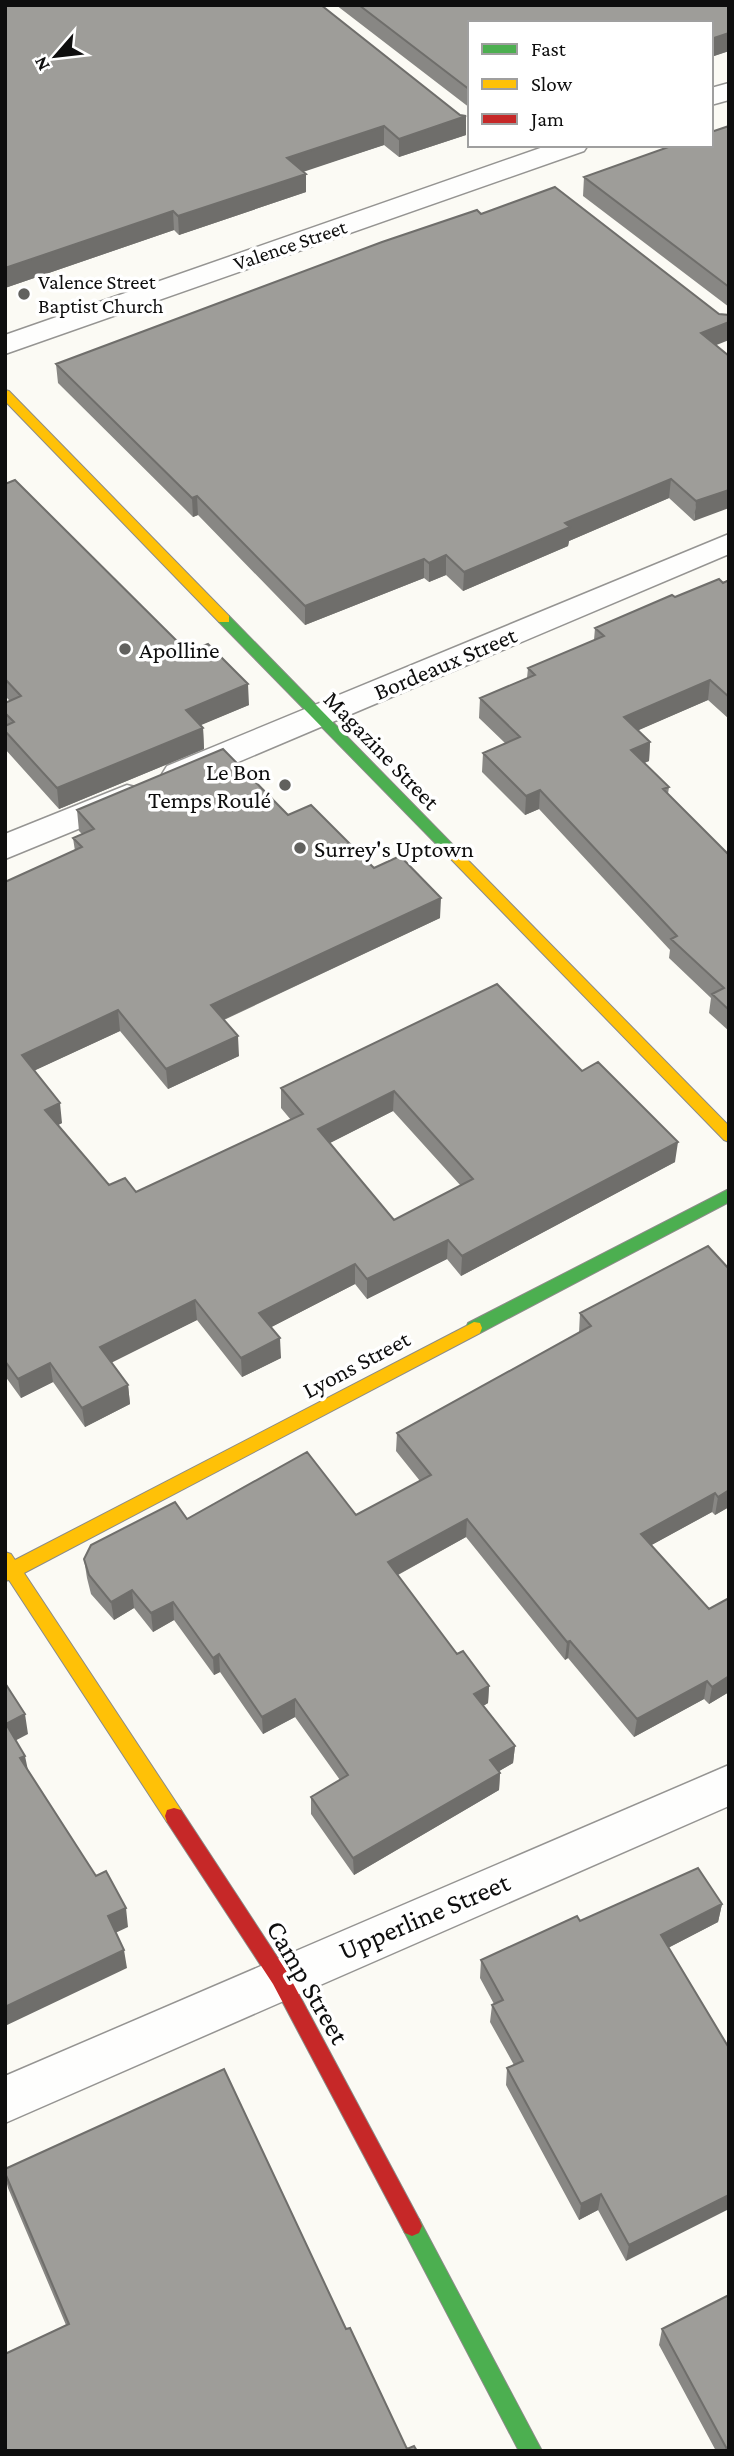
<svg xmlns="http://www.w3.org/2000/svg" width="734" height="2456" font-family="'Crimson Pro',serif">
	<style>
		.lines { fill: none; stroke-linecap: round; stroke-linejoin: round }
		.street-casing { stroke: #959492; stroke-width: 3 }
		.fast-casing { stroke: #8b8b88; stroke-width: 2 }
		.slow-casing { stroke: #8b8b88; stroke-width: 2 }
		.jam-casing { stroke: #8b8b88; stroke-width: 2 }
		.street { fill: #fefefd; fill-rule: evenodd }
		.fast { fill: #4caf50; fill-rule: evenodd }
		.slow { fill: #ffc107; fill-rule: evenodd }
		.jam { fill: #c62828; fill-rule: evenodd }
		.wall { fill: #888784; fill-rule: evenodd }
		.shaded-wall { fill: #6f6e6b }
		.building { fill: #9e9d99; stroke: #6f6e6b; stroke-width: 2; fill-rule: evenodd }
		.poi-dot { fill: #61615e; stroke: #fff; stroke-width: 2.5 }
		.labels { text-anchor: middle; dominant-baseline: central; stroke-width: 7; stroke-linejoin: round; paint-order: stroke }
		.far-street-label { font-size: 21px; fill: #0e0e0e; stroke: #fff }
		.far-poi-label { font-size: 21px; fill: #0e0e0e; stroke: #fff; text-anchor: start }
		.poi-label { font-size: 24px; fill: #0e0e0e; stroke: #fff; text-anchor: start }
		.street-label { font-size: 24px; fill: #0e0e0e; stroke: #fff }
		.near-street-label { font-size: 28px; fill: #0e0e0e; stroke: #fff }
	</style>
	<rect width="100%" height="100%" fill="#fbfaf4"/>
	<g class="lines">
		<defs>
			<path id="street" d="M729,83V100L711,105V88Z
				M549,145H588L584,151L5,354V335Z
				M729,534V554L191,782L179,785L167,782L162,774L167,766Z
				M127,785L139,788L144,796L139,804L5,859V834Z
				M729,1765V1806L5,2123V2076Z"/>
			<path id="fast" d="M224,615L229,616L456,848L458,851L456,854H446L219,622L218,619Z
				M729,1189V1202L480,1333H468L466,1328L468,1323Z
				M412,2216L419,2219L542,2451H519L405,2233L402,2226L405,2219Z"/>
			<path id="slow" d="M5,390L9,391L229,616V622H219L5,401Z
				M451,846L456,848L729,1126V1142L724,1140L446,854L444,851Z
				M474,1322L480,1323L482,1328L480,1333L24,1573L181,1810L183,1816L181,1822L174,1824L167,1822L9,1580L5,1581V1552L11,1554L15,1560Z"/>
			<path id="jam" d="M174,1808L181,1810L287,1972L419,2219L422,2226L419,2233L412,2236L405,2233L273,1984L167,1822L165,1816L167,1810Z"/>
		</defs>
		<use href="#street" class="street-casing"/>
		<use href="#fast" class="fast-casing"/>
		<use href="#slow" class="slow-casing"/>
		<use href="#jam" class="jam-casing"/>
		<use href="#street" class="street"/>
		<use href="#fast" class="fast"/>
		<use href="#slow" class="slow"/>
		<use href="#jam" class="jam"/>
	</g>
	<path class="wall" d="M5,5L466,135L399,157L384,145L303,171L306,174V192L179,235L174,230L5,288Z
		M336,5H729V51L711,57V23H470V108Z
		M729,126V307L583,196L584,177Z
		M481,214L716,345L694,521L669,498L569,541L568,546L463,591L446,575L429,582L424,578L305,625L198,515L193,517L58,383L56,364Z
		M5,484L188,652L249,705L200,725L203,728L204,749L59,809L5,749V703L10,701L5,696Z
		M729,580V719L708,700L638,730L650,742L649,761L644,763L669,787L668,794L729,855V1031L709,1013L711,998L669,958L670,950L539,809L525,815L482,772L483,753L505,743L479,718L480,698L527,678L528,668L594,640L595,628L675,597Z
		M77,810L288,815L374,868L440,918L224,1020L239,1056L168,1089L120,1031L35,1070L62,1123L58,1125L109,1185L136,1192L291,1120L281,1108V1088L582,1071L675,1162L461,1276L447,1259L367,1299L355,1284L271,1327L281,1358L242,1377L197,1320L111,1362L128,1385L130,1404L85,1427L53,1382L21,1398L5,1376V882L75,851L73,838L82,834L79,831ZM393,1111L461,1186L394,1220L330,1143Z
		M729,1269V1507L715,1515L712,1512L651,1545L709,1609L729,1598V1692L709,1704L704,1699L634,1737L568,1658L565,1660L466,1537L398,1575L457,1654L489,1686L488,1703L483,1706L515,1746L513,1763L499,1771L500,1773L499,1790L354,1875L311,1814V1797L340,1780L295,1717L263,1734L220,1672L214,1675L174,1620L153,1632L134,1608L114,1620L91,1594L87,1578L84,1559L187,1519L356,1515L420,1481L396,1451L397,1433L579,1333L580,1313Z
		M722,1904L718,1922L668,1948L729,2048L626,2261L598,2210L579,2220L506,2085L507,2068L514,2065L490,2022L492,2005L494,2004L480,1978L481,1960L580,1921Z
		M5,2169L346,2329L407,2449L417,2451H5V2354L66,2325L8,2188L5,2176Z
		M662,2329L729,2451H716L659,2345Z"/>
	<path class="shaded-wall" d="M729,33V51L711,57V39Z
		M466,116V135L399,157V139Z
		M384,126V145L288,177L287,158Z
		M306,174V192L179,235L178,216Z
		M173,211L174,230L5,288V268Z
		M729,322V340L699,352L701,333Z
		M671,479L669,498L569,541L568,546L463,591L464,572L565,523Z
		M729,490V508L694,521L696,501Z
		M197,496L198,515L193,517L192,498Z
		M446,555V575L429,582V563Z
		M424,559V578L305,625V606Z
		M710,680L708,700L623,737L624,717Z
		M248,684L249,705L187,731L186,710Z
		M203,728L204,749L59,809L57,788Z
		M650,742L649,761L629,769L631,750Z
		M540,790L539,809L525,815L526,796Z
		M441,898L440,918L212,1025L211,1005Z
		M118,1010L120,1031L25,1075L22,1055Z
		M238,1036L239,1056L168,1089L166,1069Z
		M394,1091L393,1111L318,1149V1129Z
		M60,1103L62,1123L48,1130L45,1110Z
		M678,1142L675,1162L461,1276L462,1256Z
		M448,1240L447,1259L367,1299V1279Z
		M355,1264V1284L260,1333L259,1313Z
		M195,1300L197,1320L103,1367L100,1347Z
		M280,1338L281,1358L242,1377L241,1358Z
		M50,1363L53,1382L21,1398L18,1379Z
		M128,1385L130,1404L85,1427L82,1408Z
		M729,1490V1507L715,1515L718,1497Z
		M715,1493L712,1512L639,1552L641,1534Z
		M467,1519L466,1537L388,1580V1562Z
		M132,1590L134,1608L114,1620L111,1602Z
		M173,1602L174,1620L153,1632L151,1613Z
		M570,1641L568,1658L565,1660L567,1642Z
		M219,1654L220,1672L214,1675L213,1658Z
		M729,1676V1692L709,1704L712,1687Z
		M707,1681L704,1699L634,1737L637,1719Z
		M489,1686L488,1703L473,1712L474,1694Z
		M295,1699V1717L263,1734L262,1717Z
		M25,1714L28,1734L9,1744L6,1724Z
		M515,1746L513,1763L489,1777L490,1760Z
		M25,1756L29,1775L20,1758Z
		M500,1773L499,1790L354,1875L353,1858Z
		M722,1904L718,1922L658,1953L661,1935Z
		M126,1908L128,1927L111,1935L108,1916Z
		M124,1950L127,1968L5,2026V2007Z
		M601,2194L598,2210L579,2220L581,2204Z
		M729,2195V2209L626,2261L629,2245Z"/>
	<path class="building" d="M5,5H321L460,115L466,116L399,139L384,126L287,158L306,174L178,216L173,211L5,268Z
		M359,5H729V33L711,39V23H470V90Z
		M729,126V287L584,177L674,145H711V132Z
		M555,187L719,314L729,315V322L701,333L729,356V490L696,501L671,479L565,523L570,527L464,572L446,555L429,563L424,559L305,606L197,496L192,498L56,364L382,242L477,210L481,214Z
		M15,480L188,652L208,644L248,684L186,710L203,728L57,788L5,731V726L14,722L5,713V703L21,696L5,679V484Z
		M719,579L723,583L729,580V697L710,680L624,717L650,742L631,750L669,787L663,789L729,855V1010L712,994L724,988L671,939L677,936L540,790L526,796L483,753L520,737L480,698L535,675L528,668L604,636L595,628L672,595L675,597Z
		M223,749L288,815L311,805L374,868L400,856L441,898L211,1005L238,1036L166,1069L118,1010L22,1055L60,1103L45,1110L109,1185L125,1178L136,1192L303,1114L281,1088L497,984L582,1071L598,1062L678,1142L462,1256L448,1240L367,1279L355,1264L259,1313L280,1338L241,1358L195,1300L100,1347L128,1385L82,1408L50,1363L18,1379L5,1361V882L82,847L73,838L94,829L77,810ZM394,1091L473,1179L394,1220L318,1129Z
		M708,1246L729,1269V1490L718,1497L715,1493L641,1534L709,1609L729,1598V1676L712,1687L707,1681L637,1719L570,1641L567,1642L467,1519L388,1562L457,1654L463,1651L489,1686L474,1694L515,1746L490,1760L500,1773L353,1858L311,1797L348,1775L295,1699L262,1717L219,1654L213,1658L173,1602L151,1613L132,1590L111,1602L89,1575L84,1559L91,1545L175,1502L187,1519L307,1452L356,1515L431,1475L397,1433L591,1326L580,1313Z
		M5,1683L25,1714L6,1724L25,1756L20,1758L96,1876L106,1871L126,1908L108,1916L124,1950L5,2007Z
		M698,1868L722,1904L661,1935L729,2048V2195L629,2245L601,2194L581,2204L507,2068L523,2061L492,2005L503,2000L481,1960L577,1916L580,1921Z
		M224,2069L346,2329L350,2328L407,2449L414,2446L417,2451H6L5,2448V2354L69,2324L5,2173V2169Z
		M729,2295V2451H728L662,2329Z"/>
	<g class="poi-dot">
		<circle cx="24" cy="294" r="7"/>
		<circle cx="125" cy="649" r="7"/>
		<circle cx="285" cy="785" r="7"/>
		<circle cx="300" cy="848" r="7"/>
	</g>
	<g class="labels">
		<g class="far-street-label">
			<text transform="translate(290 245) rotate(-19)">Valence Street</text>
		</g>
		<g class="far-poi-label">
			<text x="38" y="282">Valence Street<tspan x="38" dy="24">Baptist Church</tspan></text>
		</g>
		<g class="poi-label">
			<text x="139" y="649">Apolline</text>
			<text x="271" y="771" text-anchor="end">Le Bon<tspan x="271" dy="28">Temps Roulé</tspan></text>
			<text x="314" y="848">Surrey's Uptown</text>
		</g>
		<g class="street-label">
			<text transform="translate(445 663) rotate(-23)">Bordeaux Street</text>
			<text transform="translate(382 750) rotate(46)">Magazine Street</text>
			<text transform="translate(356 1364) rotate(-28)">Lyons Street</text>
		</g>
		<g class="near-street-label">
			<text transform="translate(424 1916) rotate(-23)">Upperline Street</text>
			<text transform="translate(308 1982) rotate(60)">Camp Street</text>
		</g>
	</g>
	<rect width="734" height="2456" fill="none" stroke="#0e0e0e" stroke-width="14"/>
	<rect x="468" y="21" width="245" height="126" fill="#ffffff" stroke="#9f9f9f" stroke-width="2"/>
	<rect x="482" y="44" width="35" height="10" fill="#4caf50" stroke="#9f9f9f" stroke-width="2"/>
	<text x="531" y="56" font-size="21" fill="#0e0e0e">Fast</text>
	<rect x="482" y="79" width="35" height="10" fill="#ffc107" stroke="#9f9f9f" stroke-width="2"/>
	<text x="531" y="91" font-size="21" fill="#0e0e0e">Slow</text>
	<rect x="482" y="114" width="35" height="10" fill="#c62828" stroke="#9f9f9f" stroke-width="2"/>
	<text x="531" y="126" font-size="21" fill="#0e0e0e">Jam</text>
	<g transform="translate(56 56) rotate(242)" stroke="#ffffff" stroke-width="5" paint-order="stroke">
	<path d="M0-5L12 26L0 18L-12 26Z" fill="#0e0e0e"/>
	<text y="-10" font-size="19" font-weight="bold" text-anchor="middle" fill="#0e0e0e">N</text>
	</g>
</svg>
